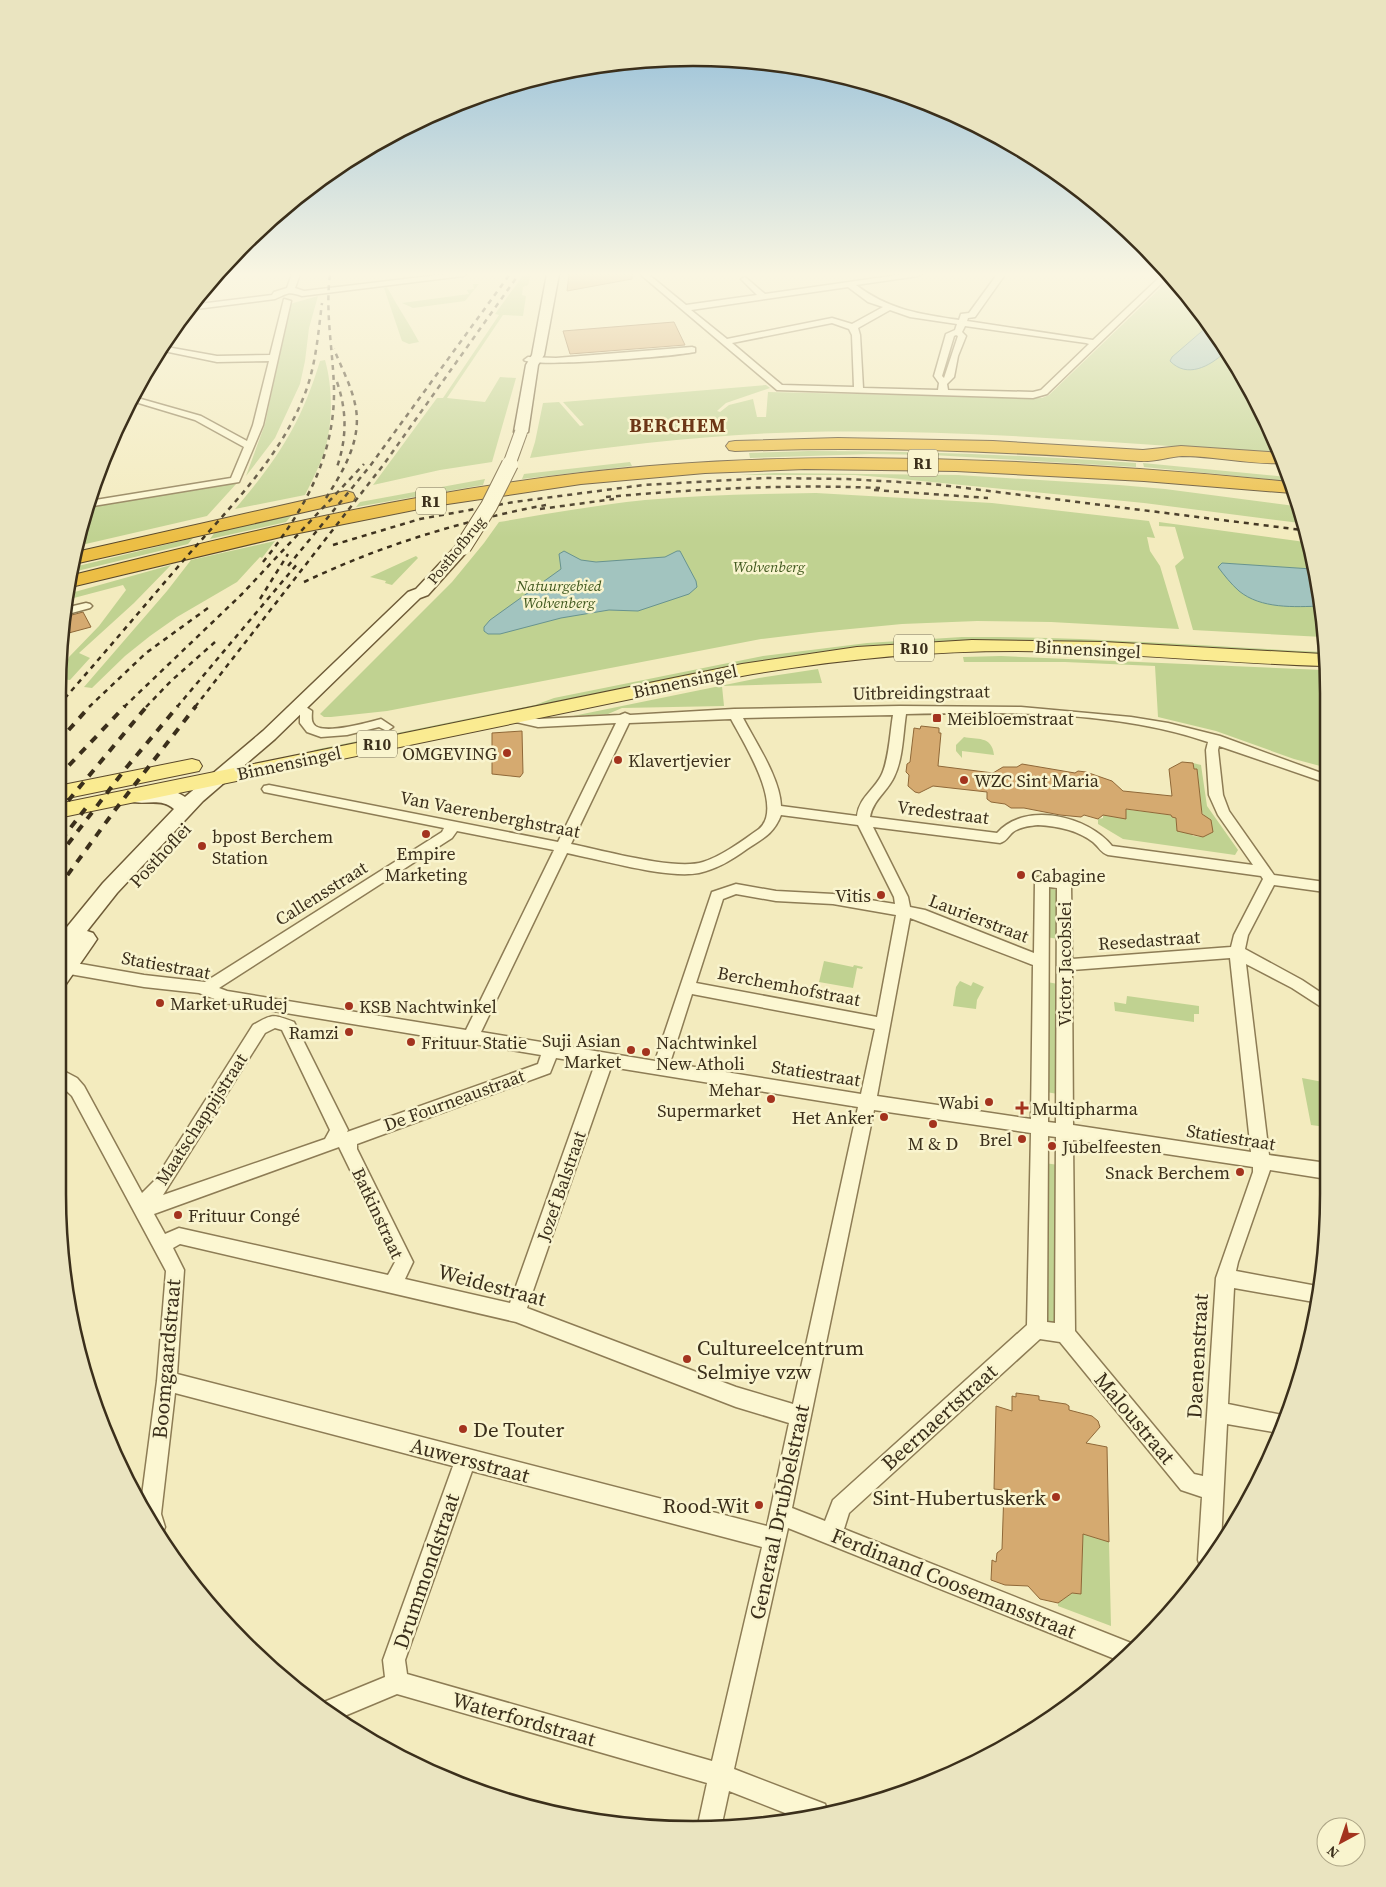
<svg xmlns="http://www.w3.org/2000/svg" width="1386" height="1887" font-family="'Source Serif 4',serif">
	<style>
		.green { fill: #c0d291 }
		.water { fill: #a2c4bf; stroke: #68938f }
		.building { fill: #d5aa70; stroke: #8f6838 }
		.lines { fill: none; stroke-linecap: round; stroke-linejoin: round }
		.street-casing { stroke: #8d7c55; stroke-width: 3 }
		.secondary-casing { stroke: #6f5c38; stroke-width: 3 }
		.primary-casing { stroke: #5a482a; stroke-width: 2 }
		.highway-casing { stroke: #5a482a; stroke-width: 2 }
		.street { fill: #fcf7d2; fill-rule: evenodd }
		.secondary { fill: #fcf7d2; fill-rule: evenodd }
		.primary { fill: #faeb91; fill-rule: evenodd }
		.highway { fill: #ecbe45; fill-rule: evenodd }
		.rail-far1 { stroke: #3b2f1b; stroke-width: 2.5; stroke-dasharray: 5 5; stroke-linecap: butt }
		.rail { stroke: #3b2f1b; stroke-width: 4; stroke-dasharray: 8 8; stroke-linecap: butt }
		.secondary-bridge-far1-casing { stroke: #6f5c38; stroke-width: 14; stroke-linecap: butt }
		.secondary-bridge-casing { stroke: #6f5c38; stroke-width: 18; stroke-linecap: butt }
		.secondary-bridge-far1 { stroke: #fcf7d2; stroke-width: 12 }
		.secondary-bridge { stroke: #fcf7d2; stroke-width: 16 }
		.poi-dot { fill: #a3331e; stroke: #f9f4ce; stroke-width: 2 }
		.labels { text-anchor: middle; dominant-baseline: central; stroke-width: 5; stroke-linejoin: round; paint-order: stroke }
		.far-street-label { font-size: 15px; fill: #3b2f1b; stroke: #f9f4ce }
		.far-park-label { font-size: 15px; font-style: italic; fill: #41591f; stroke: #f9f4ce }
		.shield { fill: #f9f4ce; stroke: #746a51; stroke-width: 1 }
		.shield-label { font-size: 16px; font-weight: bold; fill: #3b2f1b }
		.street-label { font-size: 18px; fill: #3b2f1b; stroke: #f9f4ce }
		.poi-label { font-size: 18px; fill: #3b2f1b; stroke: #f9f4ce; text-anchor: start }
		.far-district-label { font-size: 19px; font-weight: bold; letter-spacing: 1px; fill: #6c3616; stroke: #f9f4ce }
		.near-street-label { font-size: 21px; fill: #3b2f1b; stroke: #f9f4ce }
		.near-poi-label { font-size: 21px; fill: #3b2f1b; stroke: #f9f4ce; text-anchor: start }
		.rim { fill: none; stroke: #3b2f1b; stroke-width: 2.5 }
	</style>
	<rect width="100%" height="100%" fill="#f3ebbe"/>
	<path class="green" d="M524,274H531L528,285L523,287L522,295L526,296L523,316L503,315L447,398L485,402L500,377L516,378L492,462L440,470L373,485L437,398H443L499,315L495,314Z
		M1171,278L1197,306L1281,454C1123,443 964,429 805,432C713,434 622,445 530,458L535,442L543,403L559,402L580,426L584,425L563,402L766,385L770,388L726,403L717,411L720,412L729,405L753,399L757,417H766L768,392L1042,398L1049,395Z
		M473,284H479L465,301L413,308L402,303L469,294L467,290L474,289Z
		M387,287C397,306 409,323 419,342L409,344L402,341L384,288Z
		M318,296L309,328L305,361L300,384L275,438L246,476L265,424L290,304Z
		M325,360C333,388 333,425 324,453C319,467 312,481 305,495L235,509C277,460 301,424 320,361Z
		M809,451C918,451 1027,455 1136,463V467L932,455L871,454L750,458L749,453Z
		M630,462L632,466L522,479L524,474Z
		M1143,463L1287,477L1288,481L1144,467Z
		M774,473L958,475L1119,485L1165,489L1295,506L1300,523L1144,503L891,478L855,475H740Z
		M485,479L483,485L356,507L360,502Z
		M237,483L207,516L77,546L79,529L87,506Z
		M816,493L992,503L1149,521L1155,538L1147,537L1150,551L1160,566L1179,629L1051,622L977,621L902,624L819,632L761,639L387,711L331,717H324L320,714L452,582L484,543L499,522C547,514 596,505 645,500C702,495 759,494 816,493Z
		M292,515L286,522L210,539L215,532Z
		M1159,522L1305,542L1323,610V637L1193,630L1175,566L1184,558L1175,527L1159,526Z
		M193,538L188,544L73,572L74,567Z
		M275,541L262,558L260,557L237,582L177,617L150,636L125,656L92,688L84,687L167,591L191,560Z
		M416,556L418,558L392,585L385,583L386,581L370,577Z
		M171,565L134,603L79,653L90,658L70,680L59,679L62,668L65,667L69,657L99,626L126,590L123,585L70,599L71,593Z
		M962,637C1083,636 1203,646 1323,652V655L1067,643L849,649L775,660L315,752L314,750L535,705L554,698L763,656L867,643Z
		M1001,656L1323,670L1324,767L1294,759L1216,731L1158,717L1155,666L1065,662H964L963,657Z
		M818,669L822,683L722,686L724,706L622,708L608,714L573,716L759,678Z
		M964,737C976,740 992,735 994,755L962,751V758L956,751V745Z
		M1193,763L1201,765L1207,806L1238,850L1235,855L1123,839L1098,824V819L1103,818V814L1122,818L1123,809L1171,815L1172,817L1176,818L1177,830L1191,833L1193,836L1203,837V833H1212L1211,820L1205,818L1201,810L1197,769H1194Z
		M1051,888L1058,891V939L1046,937L1049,889Z
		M824,961L853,967L854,965L863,967L862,969L857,968L853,988L819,982Z
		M960,981L971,986L973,982L984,987L977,1000L976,1009L953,1006L956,987Z
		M1047,982L1058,984V1094L1046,1092Z
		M1127,996L1199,1006V1014H1194V1022L1115,1011L1114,1002L1126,1004Z
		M1302,1078L1323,1082L1326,1087V1127L1311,1125Z
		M1044,1163L1059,1165L1058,1324L1041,1321Z
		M1083,1534L1109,1542L1111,1626L1058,1606V1603L1072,1593L1081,1594Z"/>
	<path class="water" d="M1208,326L1224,353C1210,366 1187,379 1170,361L1172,357Z
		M564,551L581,560L596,562L665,557L677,551H680L696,581L697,587L689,594L638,611L609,610L561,618L500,634H488L484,631V627L490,620L561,569L559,554Z
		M1222,563L1312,569L1322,606C1294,607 1261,609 1239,591C1231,584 1224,575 1218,567Z"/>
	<path class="building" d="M569,274H632V279L567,291Z
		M674,322L685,345L570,354L563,331Z
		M83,612L91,627L65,634L68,616Z
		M921,726L939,728V733H941L938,766L993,773L1003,767H1017L1022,764L1075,773L1078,771L1086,772L1112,781L1123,791L1172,796L1169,769L1182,762L1193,763L1194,769H1197L1202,814L1211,820L1213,832L1203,837L1177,831L1176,818L1172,817L1171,815L1126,809V819L1103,815L1098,819L1084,815L1081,817L1060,815L1024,808H1011L1005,804L991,802L987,799V792L933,786L919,793L915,792L908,786L909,775L906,772L907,764L910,762L914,728L920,729Z
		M522,731L523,773L520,777L492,774V733Z
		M1016,1393L1039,1396V1400L1066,1404L1069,1406V1410L1092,1416L1098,1421L1100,1427L1086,1443L1107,1447L1109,1542L1083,1534L1081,1594L1072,1593L1058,1603L1040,1599L1028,1586L1005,1585L991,1580L992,1560L996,1562L997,1553L1002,1549L1004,1490L994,1489L996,1406L1012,1411V1396L1016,1397Z"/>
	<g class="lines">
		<defs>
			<path id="street" d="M292,274H300L295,288L304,291L447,274H467L463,276L302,296C288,291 288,293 275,299L188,310L191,305L272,295L274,292L287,288Z
				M640,274H648L686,305L757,295L741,279L745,277L765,294L905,274H922L918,276L856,285C889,310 920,314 959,320L961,314L969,313L996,276L994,274H1002L1004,276L975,317L968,318L967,321L1093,340L1163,274L1169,276L1047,394L1033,398L777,390ZM848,287L868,302L883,307L852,324L832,318L727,339L691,310ZM890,310L910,317L957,324L955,330L946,334L934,376L939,383L938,390L863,388L860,335L858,328ZM832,323L849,329L852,335L854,387L782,385L732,343ZM965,326L1086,343L1089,344L1041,390L1033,392L948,390L947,384L954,377L958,356L966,336L962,332ZM956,335L958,336L944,378L942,376L954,336Z
				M284,299L291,301L263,425L239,482L87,507L89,501L231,478L244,447L195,420L132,401L134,397L201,416L247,441L253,425L269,361L217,362L159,350L161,346L217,356L270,355Z
				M692,347L695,348V352C675,356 534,368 524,360L528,357L556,358Z
				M86,603L90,604L92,606L90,608L68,614L69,607Z
				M900,706L1021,707L1131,717L1168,723L1220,736L1324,774V782L1219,746L1218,750L1223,795L1229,811L1274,875L1325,882V892L1274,885L1248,935L1245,949L1302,980L1326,996V1010L1292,988L1246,964L1269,1155L1327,1163V1179L1270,1170L1238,1262L1236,1271L1317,1286L1314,1302L1234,1288L1228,1404L1287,1416L1279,1433L1227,1424L1221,1543L1203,1568H1201L1198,1560L1202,1497L1181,1490L1060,1342L1040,1339L849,1513L844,1529L1136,1645L1120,1661L788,1528L734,1769L825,1804L827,1810L798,1818L729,1791L721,1828L697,1829L707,1783L397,1694L342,1717L323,1704L324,1702L385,1677L383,1660L453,1466L175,1393L161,1514L165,1527L162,1535L159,1536L141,1503L157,1381L166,1271L72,1096L58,1083V1068L77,1078L84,1086L142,1193L155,1180L253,1025C273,1014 272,1014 294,1022L348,1130L347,1132L538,1064L541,1055L225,1003L199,993L144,987L58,972V960L144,975L205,982L442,832L444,828L264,792L262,789L264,786L269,785L558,842L616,723L538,727L507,720L505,717L507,714L511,713L538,719L620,715L625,713L630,715L734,709ZM906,714C1003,712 1115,710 1208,742L1206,750L1209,795L1218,815L1253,865L1112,846C1088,816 1025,801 997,833L870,817C873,800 887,792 894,777C903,759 903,734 906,714ZM893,715C890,732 889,761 881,776C873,791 859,798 857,816L781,806C780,778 756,743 743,718ZM731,719C743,742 785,807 759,829C742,841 722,856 703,862C675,871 602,850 571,844L629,723ZM781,815L858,825L894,897L895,904L833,894L776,891L736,884L712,892L655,1061L481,1032L567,853C601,860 667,879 699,873C717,869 732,860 747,849C762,839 774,834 781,815ZM1038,825C1058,826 1077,830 1093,842C1099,847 1101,853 1108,855L1261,876L1263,879L1234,935L1231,947L1072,959L1071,884L1069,880L1042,876L1037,877L1035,881L1034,953L925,910L910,907L908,897L873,827L1000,843C1007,841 1008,836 1013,832C1020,827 1029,826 1038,825ZM457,831L554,850L466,1030L227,991L219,988L452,838ZM1049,887L1057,888L1056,1123L1048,1122ZM736,894L776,901L833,904L896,915L877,1017L696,983L723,899ZM910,918L1033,965L1031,1119L877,1096ZM1230,958L1251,1152L1073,1125L1072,970ZM692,994L875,1029L861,1094L670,1063ZM275,1028L282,1030L330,1130L325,1139L163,1195L265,1033ZM556,1058L595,1064L510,1303L405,1279L413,1262L357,1149V1144L550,1073ZM611,1067L858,1107L793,1404L736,1387L527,1308ZM874,1110L1031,1133L1027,1325L833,1500L825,1521L792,1508ZM1048,1136L1056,1137L1055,1323L1047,1322ZM1073,1140L1253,1167V1172L1216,1278L1203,1476L1194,1474L1075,1331ZM339,1147L395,1262L388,1275L179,1228L165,1234L154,1214ZM180,1244L516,1322L736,1407L789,1423L767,1526L177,1374L184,1270L173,1248ZM472,1471L762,1547L712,1761L407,1674L405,1660Z
				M306,707L312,711C312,714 311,720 313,723C319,737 369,722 381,719L393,727L387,731L379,727L347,735L321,737L307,732L300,723V711Z"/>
			<path id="secondary" d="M547,274H559L544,355L538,365L528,432L521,436L514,432L526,365L532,355Z
				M463,542L468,544L471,547L428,595L420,598L275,739L203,801L117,893L87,931L93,933L97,939L93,945L66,984L58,986V962L59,960H58V938L103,883L174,809C160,797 145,806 129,801L126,797L129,793C146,788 170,786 185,797L263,731L408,592L416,589L458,544Z"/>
			<path id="primary" d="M972,640L1104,642L1323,654V666C1221,663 1119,652 1017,651C924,651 833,660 742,676L58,818V804L742,664L857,647Z
				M192,759L199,761L202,766L199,771L58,800V786Z"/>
			<path id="highway" d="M838,438L993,441L1143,450L1181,446L1281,453L1284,463C1250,465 1215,456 1182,456C1168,457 1154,462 1140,461C1005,451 871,446 735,451L729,450L726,446L729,442L735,441Z
				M855,458C1000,459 1145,467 1289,482L1292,493L1144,481L956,471L805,469L705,473L581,484L434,506L289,535L71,587L73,575C241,533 409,493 581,473C672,462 763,458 855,458Z
				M346,491L353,493L355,497L353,501L74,564L76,552Z"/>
		</defs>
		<use href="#street" class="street-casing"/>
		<use href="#secondary" class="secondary-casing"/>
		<use href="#primary" class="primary-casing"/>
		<use href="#highway" class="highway-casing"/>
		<use href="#street" class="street"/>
		<use href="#secondary" class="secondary"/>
		<use href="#primary" class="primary"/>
		<use href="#highway" class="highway"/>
		<path class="rail-far1" d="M337,382C347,411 347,438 337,467
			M874,490L988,498
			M606,497C697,489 788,484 880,488
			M326,498C344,470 363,438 355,404C351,385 341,367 334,349
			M540,509L614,499
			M333,545L420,519L514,502L644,485L766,478L847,479L933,484L1302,530
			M263,562C304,511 335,456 334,389C333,350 325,313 330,274
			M288,566L370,466L510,274
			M304,582C382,545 461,521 546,505
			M260,599L288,554
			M58,706C102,656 145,605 189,554C232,505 280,457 304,396C316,366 318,334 322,303
			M89,707L146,653L208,608
			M124,707L242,594L364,464
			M146,707L171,681L215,642
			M177,707L298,563
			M195,707L384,464L519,274"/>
		<path class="rail" d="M58,742L90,706
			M58,777L125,706
			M58,813L147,706
			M61,840L89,804
			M58,857L126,768L178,706
			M58,888L115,810L196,706"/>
		<defs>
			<path id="secondary-bridge-far1" d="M509,465L521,432"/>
			<path id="secondary-bridge" d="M463,547L489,506L510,464"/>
		</defs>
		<use href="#secondary-bridge-far1" class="secondary-bridge-far1-casing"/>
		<use href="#secondary-bridge" class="secondary-bridge-casing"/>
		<use href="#secondary-bridge-far1" class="secondary-bridge-far1"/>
		<use href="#secondary-bridge" class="secondary-bridge"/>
	</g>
	<linearGradient id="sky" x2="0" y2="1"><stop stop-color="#8cbad8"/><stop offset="0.51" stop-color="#faf6e2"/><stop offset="1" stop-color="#faf6e2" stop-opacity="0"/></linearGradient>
	<rect width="1386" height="538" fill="url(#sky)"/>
	<g class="poi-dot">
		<rect x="932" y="713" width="10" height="10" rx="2.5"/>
		<circle cx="507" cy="753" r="5"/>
		<circle cx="618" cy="760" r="5"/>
		<circle cx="964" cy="780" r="5"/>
		<circle cx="426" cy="834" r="5"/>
		<circle cx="202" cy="846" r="5"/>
		<circle cx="1021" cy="875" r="5"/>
		<circle cx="881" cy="895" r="5"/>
		<circle cx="160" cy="1003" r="5"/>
		<circle cx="349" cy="1006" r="5"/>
		<circle cx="349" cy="1032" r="5"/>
		<circle cx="411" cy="1042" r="5"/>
		<circle cx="631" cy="1050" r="5"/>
		<circle cx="646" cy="1052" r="5"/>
		<circle cx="771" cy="1099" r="5"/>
		<circle cx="989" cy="1102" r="5"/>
		<path d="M1019.5 1100.5h5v5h5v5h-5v5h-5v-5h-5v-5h5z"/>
		<circle cx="884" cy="1117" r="5"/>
		<circle cx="933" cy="1124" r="5"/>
		<circle cx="1022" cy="1139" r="5"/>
		<circle cx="1052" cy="1146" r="5"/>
		<circle cx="1240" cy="1172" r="5"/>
		<circle cx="178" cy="1215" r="5"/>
		<circle cx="687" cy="1359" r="5"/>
		<circle cx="463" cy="1429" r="5"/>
		<circle cx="1056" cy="1497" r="5"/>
		<circle cx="759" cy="1505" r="5"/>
	</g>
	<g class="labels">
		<g class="far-street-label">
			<text transform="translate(456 550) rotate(-51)">Posthofbrug</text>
		</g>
		<g class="far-park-label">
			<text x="769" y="566">Wolvenberg</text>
			<text x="559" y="585">Natuurgebied<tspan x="559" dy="17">Wolvenberg</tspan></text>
		</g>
		<g class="shield">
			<rect x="908" y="449.5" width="30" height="27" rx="4"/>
			<rect x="416" y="487.5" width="30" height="27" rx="4"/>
			<rect x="894" y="634.5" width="40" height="27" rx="4"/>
			<rect x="357" y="730.5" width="40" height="27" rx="4"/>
		</g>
		<g class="shield-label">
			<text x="923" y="463">R1</text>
			<text x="431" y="501">R1</text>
			<text x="914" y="648">R10</text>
			<text x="377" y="744">R10</text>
		</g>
		<g class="street-label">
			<text transform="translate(1088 649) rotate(3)">Binnensingel</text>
			<text transform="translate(685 681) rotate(-12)">Binnensingel</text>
			<text transform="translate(921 692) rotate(-1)">Uitbreidingstraat</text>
			<text transform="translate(289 763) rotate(-12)">Binnensingel</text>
			<text transform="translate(943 812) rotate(7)">Vredestraat</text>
			<text transform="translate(490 814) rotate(11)">Van Vaerenberghstraat</text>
			<text transform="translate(160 855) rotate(-47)">Posthoflei</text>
			<text transform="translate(321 893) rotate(-32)">Callensstraat</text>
			<text transform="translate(979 918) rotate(21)">Laurierstraat</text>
			<text transform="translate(1149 940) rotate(-4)">Resedastraat</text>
			<text transform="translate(1064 964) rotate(-90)">Victor Jacobslei</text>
			<text transform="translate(166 965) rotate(10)">Statiestraat</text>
			<text transform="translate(789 986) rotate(11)">Berchemhofstraat</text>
			<text transform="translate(816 1073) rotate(9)">Statiestraat</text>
			<text transform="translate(454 1100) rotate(-20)">De Fourneaustraat</text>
			<text transform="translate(201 1119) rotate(-57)">Maatschappijstraat</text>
			<text transform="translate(1231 1137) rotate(9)">Statiestraat</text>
			<text transform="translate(561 1186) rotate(-71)">Jozef Balstraat</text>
			<text transform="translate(378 1213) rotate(65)">Batkinstraat</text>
		</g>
		<g class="poi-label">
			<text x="947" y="718">Meibloemstraat</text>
			<text x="497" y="753" text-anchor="end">OMGEVING</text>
			<text x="628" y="760">Klavertjevier</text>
			<text x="974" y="780">WZC Sint Maria</text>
			<text x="212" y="836">bpost Berchem<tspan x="212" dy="21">Station</tspan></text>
			<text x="426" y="853" text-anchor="middle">Empire<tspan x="426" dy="21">Marketing</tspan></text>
			<text x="1031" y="875">Cabagine</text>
			<text x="871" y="895" text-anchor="end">Vitis</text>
			<text x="170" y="1003">Market uRudej</text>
			<text x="359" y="1006">KSB Nachtwinkel</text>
			<text x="339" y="1032" text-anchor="end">Ramzi</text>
			<text x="621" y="1040" text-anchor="end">Suji Asian<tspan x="621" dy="21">Market</tspan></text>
			<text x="421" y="1042">Frituur Statie</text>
			<text x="656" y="1042">Nachtwinkel<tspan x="656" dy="21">New Atholi</tspan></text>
			<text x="761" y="1089" text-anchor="end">Mehar<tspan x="761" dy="21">Supermarket</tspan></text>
			<text x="979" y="1102" text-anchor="end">Wabi</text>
			<text x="1032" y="1108">Multipharma</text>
			<text x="874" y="1117" text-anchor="end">Het Anker</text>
			<text x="1012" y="1139" text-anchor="end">Brel</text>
			<text x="933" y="1143" text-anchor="middle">M &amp; D</text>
			<text x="1062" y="1146">Jubelfeesten</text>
			<text x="1230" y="1172" text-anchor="end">Snack Berchem</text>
			<text x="188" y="1215">Frituur Congé</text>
		</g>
		<g class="far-district-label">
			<text x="678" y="425">BERCHEM</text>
		</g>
		<g class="near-street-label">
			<text transform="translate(492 1285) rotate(15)">Weidestraat</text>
			<text transform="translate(1197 1356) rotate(-87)">Daenenstraat</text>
			<text transform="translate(166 1359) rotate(-85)">Boomgaardstraat</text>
			<text transform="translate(939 1417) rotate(-42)">Beernaertstraat</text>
			<text transform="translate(1135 1418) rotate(50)">Maloustraat</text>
			<text transform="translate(470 1460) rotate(15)">Auwersstraat</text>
			<text transform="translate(779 1512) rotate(-78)">Generaal Drubbelstraat</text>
			<text transform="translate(426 1571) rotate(-71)">Drummondstraat</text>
			<text transform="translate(954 1583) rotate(22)">Ferdinand Coosemansstraat</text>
			<text transform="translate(524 1719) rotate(16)">Waterfordstraat</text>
		</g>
		<g class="near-poi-label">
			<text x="697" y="1347">Cultureelcentrum<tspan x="697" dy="24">Selmiye vzw</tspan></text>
			<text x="473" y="1429">De Touter</text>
			<text x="1046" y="1497" text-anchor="end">Sint-Hubertuskerk</text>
			<text x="749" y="1505" text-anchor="end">Rood-Wit</text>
		</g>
	</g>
	<path d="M0 0H1386V1887H0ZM693 66H693A627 627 0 0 1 1320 693V1194A627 627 0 0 1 693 1821H693A627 627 0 0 1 66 1194V693A627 627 0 0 1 693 66Z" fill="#eae4c0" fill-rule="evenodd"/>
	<path class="rim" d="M693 66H693A627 627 0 0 1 1320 693V1194A627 627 0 0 1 693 1821H693A627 627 0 0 1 66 1194V693A627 627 0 0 1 693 66Z"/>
	<g transform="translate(1341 1842) rotate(220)"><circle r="24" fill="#f9f4ce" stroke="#ada586"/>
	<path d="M0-4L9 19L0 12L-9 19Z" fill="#a3331e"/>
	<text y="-8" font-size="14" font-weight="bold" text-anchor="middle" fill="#3b2f1b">N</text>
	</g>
</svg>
